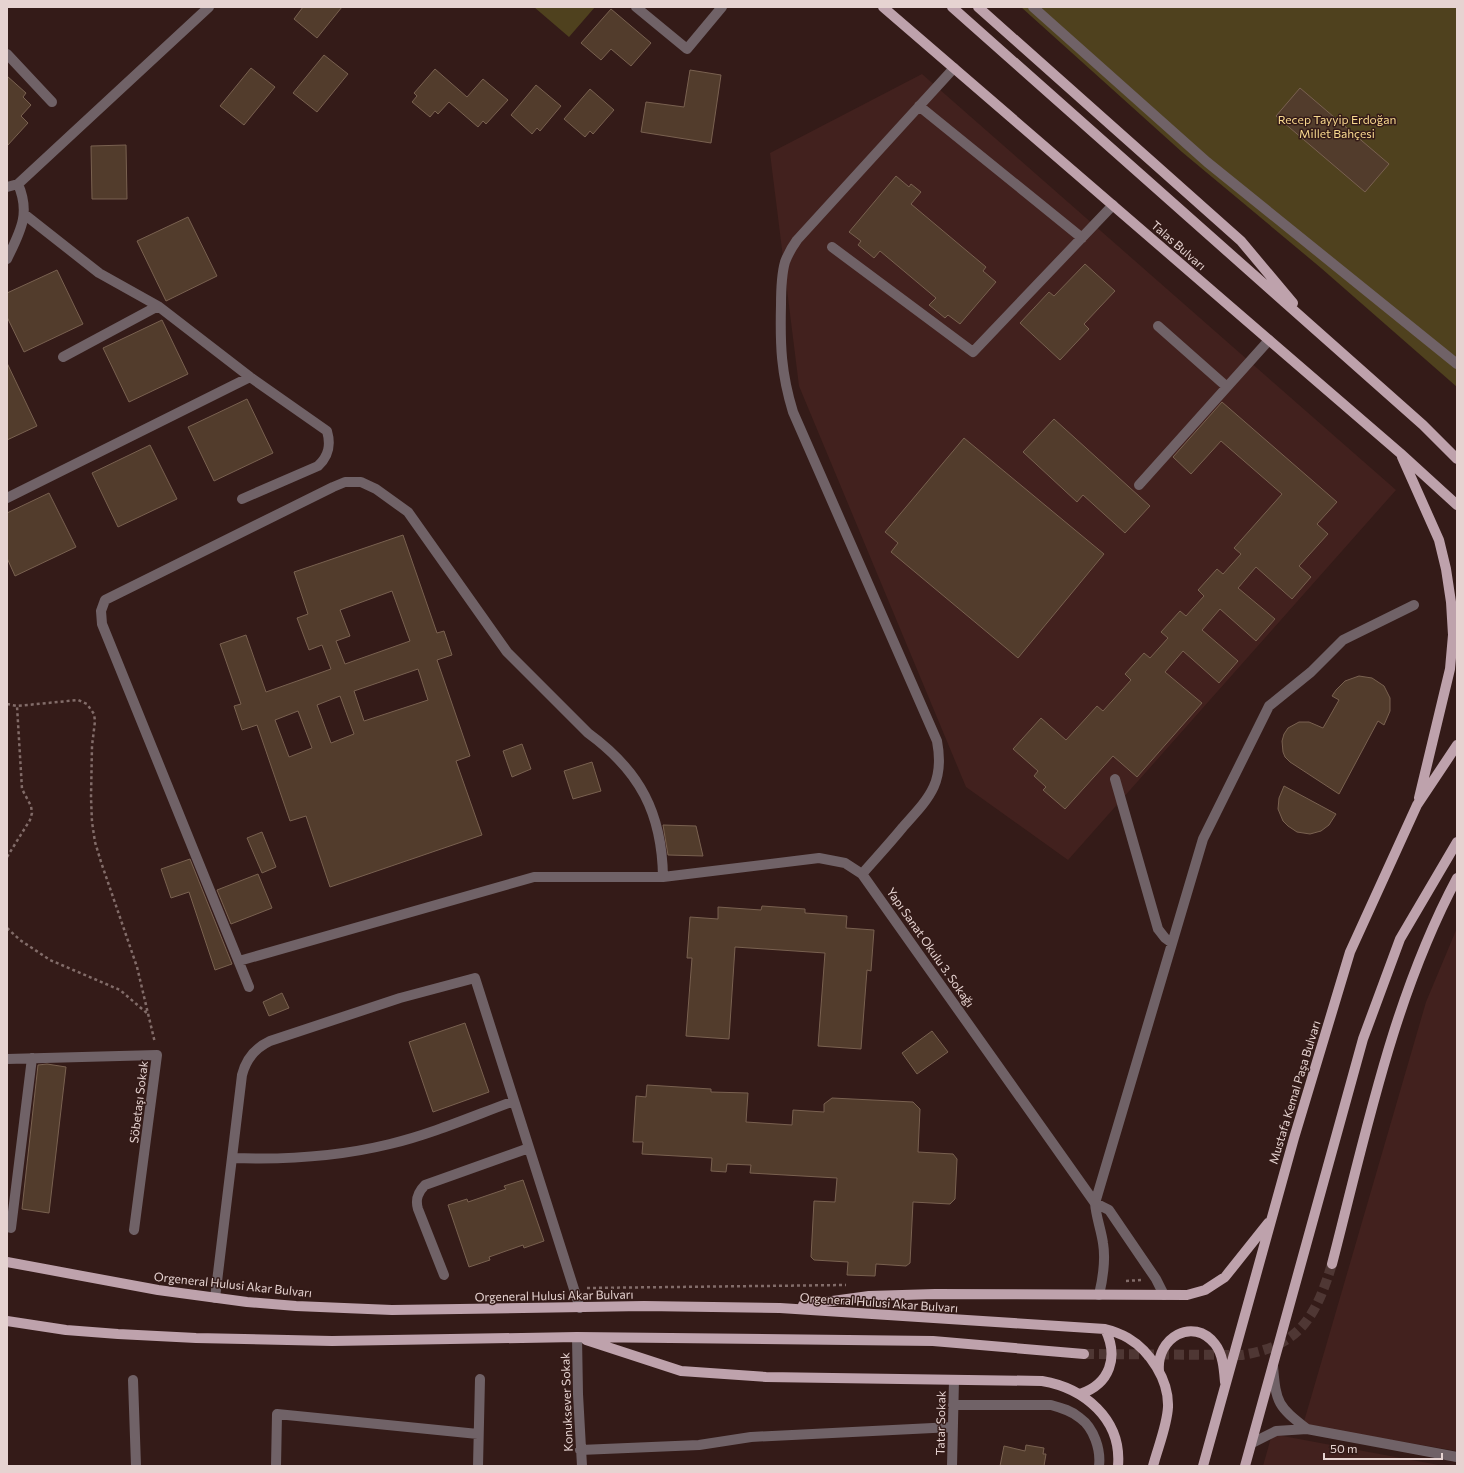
<svg xmlns="http://www.w3.org/2000/svg" width="1464" height="1473" font-family="Commissioner,sans-serif">
	<style>
		.built { fill: #42211e }
		.green { fill: #4f411e }
		.building { fill: #523c2c; stroke: #796150; fill-rule: evenodd }
		.lines { fill: none; stroke-linecap: round; stroke-linejoin: round }
		.major-tunnel { stroke: #4f3734; stroke-width: 10; stroke-dasharray: 10 5; stroke-linecap: butt }
		.path { stroke: #826c69; stroke-width: 2.5; stroke-dasharray: 3 3; stroke-linecap: butt }
		.minor { stroke: #706267; stroke-width: 10 }
		.major { stroke: #bea2ac; stroke-width: 10 }
		.labels { text-anchor: middle; dominant-baseline: central; stroke-width: 3; stroke-linejoin: round; paint-order: stroke }
		.park-label { font-size: 12px; fill: #f9d98f; stroke: #341b18 }
		.street-label { font-size: 12px; fill: #e6d3d1; stroke: #341b18 }
	</style>
	<rect width="100%" height="100%" fill="#341b18"/>
	<path class="built" d="M922,74L1396,490L1068,860L966,787L799,386L770,153Z
		M1457,928V1451L1303,1425L1426,1002Z
		M1272,1434L1444,1466H1263Z"/>
	<path class="green" d="M534,7H595L569,37Z
		M1021,7H1457V387L1321,268L1182,152Z"/>
	<path class="building" d="M303,7H342L317,38L294,19Z
		M611,9L651,43L631,66L611,49L601,60L581,43Z
		M324,55L348,74L317,112L293,93Z
		M251,68L275,87L244,125L220,106Z
		M435,69L467,97L483,79L508,100L486,124L483,121L478,127L449,102L438,114L435,111L430,117L412,102L417,96L414,93Z
		M690,70L721,75L711,143L641,132L646,102L684,107Z
		M7,76L26,93L23,97L31,105L21,116L28,123L7,146Z
		M536,85L561,106L540,131L537,128L532,134L511,115Z
		M1300,88L1389,164L1365,192L1276,116Z
		M590,89L614,110L593,134L590,131L585,137L564,119Z
		M126,145L127,199H92L91,146Z
		M896,176L909,187L911,184L921,192L911,204L986,267L983,271L996,282L960,324L948,315L945,318L929,305L936,298L880,251L874,258L858,245L861,241L849,232Z
		M188,217L217,276L166,301L137,241Z
		M1085,264L1115,291L1084,324L1089,329L1060,360L1020,323L1049,292L1054,296Z
		M57,270L83,324L24,352L7,317V293Z
		M162,320L188,374L129,402L103,348Z
		M7,363L37,426L7,440Z
		M247,399L273,453L214,481L188,427Z
		M1222,402L1337,502L1317,524L1328,534L1299,566L1311,577L1292,599L1256,567L1238,588L1275,619L1256,641L1220,609L1202,630L1238,661L1219,683L1183,651L1165,672L1202,703L1137,777L1113,756L1065,809L1043,790L1046,787L1034,776L1038,771L1013,749L1041,718L1066,740L1097,706L1103,711L1131,680L1125,674L1144,653L1150,658L1168,638L1161,632L1180,611L1186,616L1204,596L1198,590L1217,569L1223,574L1241,554L1234,548L1282,494L1221,441L1191,474L1173,457Z
		M1054,419L1150,506L1125,533L1083,495L1077,502L1023,452Z
		M964,438L1104,554L1018,658L891,552L898,543L885,532Z
		M150,445L177,499L118,527L92,473Z
		M49,493L76,547L15,576L7,558V513Z
		M403,535L437,633L444,631L452,655L437,660L470,756L456,761L482,835L330,887L306,816L290,821L257,725L242,730L234,706L241,704L220,644L246,635L266,692L331,669L322,645L309,650L297,618L308,614L294,572ZM392,591L410,641L345,664L336,641L350,636L340,610ZM418,669L428,700L364,721L354,691ZM340,696L354,734L331,743L317,705ZM298,711L312,748L289,757L275,720Z
		M1359,676L1372,678L1384,686L1390,698V711L1384,725L1378,721L1339,794L1290,762L1285,757L1283,752L1282,741L1284,734L1288,728L1299,722H1309L1323,728L1339,700L1332,696L1336,690L1345,681Z
		M522,744L531,769L512,777L503,751Z
		M592,762L601,791L573,799L564,771Z
		M1284,786L1336,814L1329,825L1321,831L1310,834L1297,832L1288,826L1283,821L1278,809L1279,798Z
		M663,825L696,826L703,856L668,855Z
		M262,832L276,867L262,873L247,838Z
		M190,859L232,964L215,970L189,892L171,898L161,869Z
		M258,874L272,908L231,924L217,890Z
		M762,906L805,909V913L847,916L846,928L874,930L871,971L867,970L861,1049L818,1046L825,953L735,947L729,1039L686,1036L692,958H687L690,917L718,919V907L761,910Z
		M282,993L289,1008L269,1016L263,1002Z
		M465,1023L489,1092L433,1112L409,1042Z
		M932,1031L948,1052L917,1074L902,1053Z
		M47,1064L66,1067L49,1213L22,1209L38,1065Z
		M647,1085L711,1089V1092L748,1093L746,1122L792,1125L793,1110L824,1112V1104L832,1098L913,1102L920,1109L918,1152L953,1154L957,1159L955,1199L950,1204L913,1202L910,1263L906,1266L876,1264L875,1276L847,1275L848,1262L814,1260L811,1257L814,1201L835,1202L837,1178L750,1173L751,1165L727,1164L726,1172L711,1171L712,1158L642,1154L643,1142H633L636,1096L646,1097Z
		M523,1180L544,1241L524,1248L523,1245L489,1257L490,1260L469,1267L448,1205L467,1199L468,1202L506,1189L504,1186Z
		M1026,1445L1044,1448L1043,1454H1046L1044,1466H1000L1004,1446L1025,1451Z"/>
	<g class="lines">
		<path class="major-tunnel" d="M1084,1354L1242,1355C1300,1346 1316,1316 1332,1264"/>
		<path class="path" d="M7,704L17,706L78,700L87,704L94,714L95,721L92,746L91,797L92,822L95,842L101,862L137,967L155,1043
			M7,857L30,820L32,813L31,806L22,789L17,706
			M7,928L20,940L50,960L120,990L148,1014
			M1126,1281L1141,1280
			M587,1288L846,1285"/>
		<path class="minor" d="M636,7L687,49L722,7
			M1033,7L1207,162L1457,364
			M7,54L52,102
			M919,106L1082,238
			M7,187L18,184L209,7
			M24,214L99,273L158,306L250,377L327,431C331,445 329,456 318,466L242,499
			M832,247L973,352L1113,205
			M7,259C20,232 31,214 18,184
			M1158,326L1227,387
			M63,357L158,306
			M1139,485L1269,340
			M7,498L250,377
			M1115,779L1158,929L1165,938L1172,943
			M862,874C876,858 890,843 903,827C929,798 945,783 937,741L793,412C781,373 780,345 781,305C781,291 781,276 785,262C788,254 792,247 797,240L954,68
			M239,961L534,877H663L819,858L845,863L862,874L1095,1203L1109,1210L1156,1279L1164,1295
			M249,987L102,624L101,611L105,600L333,487L345,482H361L376,489L408,512L507,652L588,733C640,771 662,813 663,877
			M7,1059L157,1055L134,1230
			M232,1158C285,1160 337,1157 390,1144C432,1134 473,1116 514,1101
			M7,1227L11,1228L32,1058
			M444,1275L418,1209C415,1199 418,1192 425,1185L529,1148
			M1099,1295C1103,1278 1106,1261 1103,1243C1101,1229 1096,1217 1095,1203L1203,839L1269,706L1311,672L1343,640L1414,605
			M215,1298L242,1075C246,1059 255,1048 270,1041L400,998L475,978L580,1308
			M577,1337L578,1394L582,1466
			M1273,1366C1276,1404 1278,1406 1307,1429
			M133,1380L136,1466
			M953,1405H1051C1062,1408 1072,1411 1080,1418C1094,1428 1101,1450 1099,1466
			M1252,1443L1276,1431L1307,1429L1457,1457
			M580,1450L699,1445L751,1437L953,1427
			M276,1466L277,1414L478,1434
			M478,1466L480,1379
			M952,1466L954,1380"/>
		<path class="major" d="M883,7L1400,453L1457,505
			M952,7L1423,425L1457,459
			M978,7L1241,241L1293,303
			M1402,457L1439,540L1446,569L1451,602L1453,635L1450,669L1419,798
			M7,1262L158,1290L247,1302L296,1306L392,1310L644,1306L780,1308L1105,1329C1113,1331 1121,1334 1128,1338C1150,1351 1169,1380 1168,1407C1167,1426 1158,1447 1153,1466
			M1332,1264C1366,1133 1393,998 1457,878
			M803,1305L869,1296L935,1294L1187,1295L1205,1290L1225,1277L1268,1223
			M7,1321L66,1330L118,1334L196,1338L332,1341L577,1337L933,1341L1084,1354
			M586,1340L681,1371L766,1377L1042,1381C1084,1388 1122,1419 1118,1466
			M1159,1371C1156,1338 1193,1316 1215,1344C1223,1354 1224,1370 1225,1382
			M1080,1394C1110,1384 1119,1357 1105,1329
			M1203,1466L1294,1138L1350,952L1417,805L1457,745
			M1245,1466L1363,1039L1400,939L1457,842"/>
	</g>
	<g class="labels">
		<g class="park-label">
			<text x="1337" y="119">Recep Tayyip Erdoğan<tspan x="1337" dy="14">Millet Bahçesi</tspan></text>
		</g>
		<g class="street-label">
			<text transform="translate(1179 245) rotate(41)">Talas Bulvarı</text>
			<text transform="translate(931 947) rotate(55)">Yapı Sanat Okulu 3. Sokağı</text>
			<text transform="translate(1294 1092) rotate(-73)">Mustafa Kemal Paşa Bulvarı</text>
			<text transform="translate(138 1102) rotate(-83)">Söbetaşı Sokak</text>
			<text transform="translate(233 1284) rotate(6)">Orgeneral Hulusi Akar Bulvarı</text>
			<text transform="translate(554 1295) rotate(-1)">Orgeneral Hulusi Akar Bulvarı</text>
			<text transform="translate(879 1302) rotate(4)">Orgeneral Hulusi Akar Bulvarı</text>
			<text transform="translate(566 1402) rotate(-92)">Konuksever Sokak</text>
			<text transform="translate(940 1423) rotate(-89)">Tatar Sokak</text>
		</g>
	</g>
	<rect width="1464" height="1473" fill="none" stroke="#e6d3d1" stroke-width="16"/>
	<path d="M1324 1453v6h118v-6" fill="none" stroke="#e6d3d1" stroke-width="2"/>
	<text x="1330" y="1453" font-size="12" fill="#e6d3d1" stroke="#341b18" stroke-width="3" paint-order="stroke">50 m</text>
</svg>
